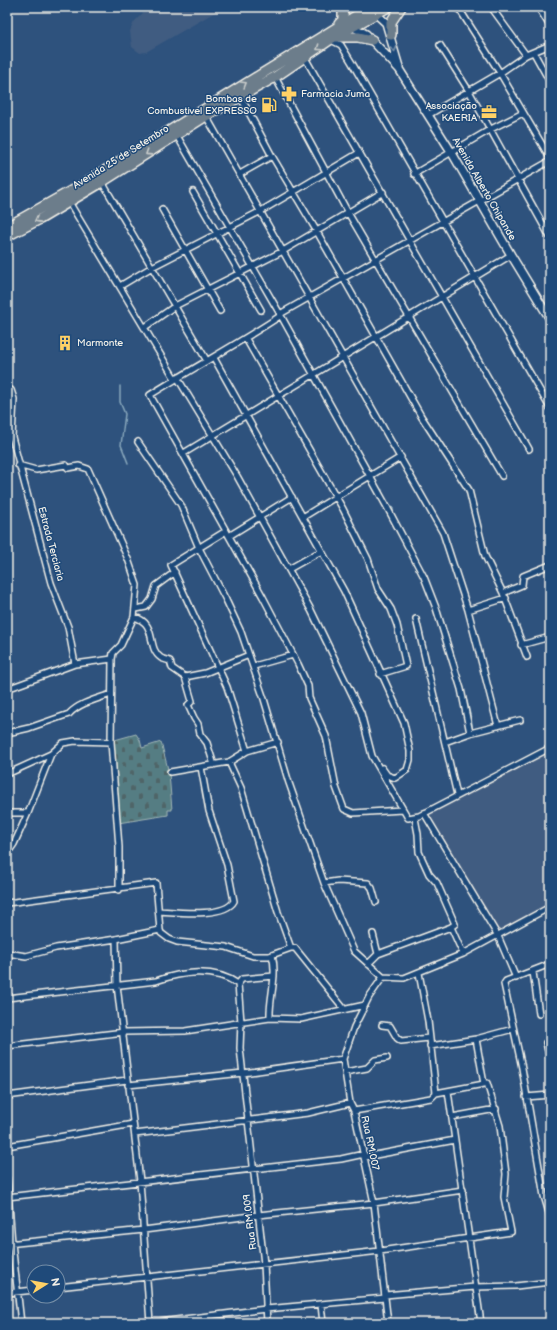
<svg xmlns="http://www.w3.org/2000/svg" width="557" height="1330" font-family="'Balsamiq Sans',sans-serif">
	<style>
		.built { fill: #405c81 }
		.cemetery { fill: url(#cemetery-stones); stroke: #a4b7b6 }
		.lines { fill: none; stroke-linecap: round; stroke-linejoin: round }
		.stream { stroke: #8aa9bd; stroke-width: 1.5 }
		.minor-casing { stroke: #f4f1e8; stroke-width: 8 }
		.secondary-casing { stroke: #f4f1e8; stroke-width: 10 }
		.trunk-casing { stroke: #f4f1e8; stroke-width: 12 }
		.minor { stroke: #1f4a7a; stroke-width: 5 }
		.secondary { stroke: #1f4a7a; stroke-width: 7 }
		.trunk { stroke: #6c7d8b; stroke-width: 9 }
		.oneway { stroke: #cbcecc }
		.oneway2 { stroke: #748da6 }
		.labels { text-anchor: middle; dominant-baseline: central; stroke-width: 3; stroke-linejoin: round; paint-order: stroke }
		.poi-label { font-size: 10px; fill: #f4f1e8; stroke: #1f4a7a; text-anchor: start }
		.street-label { font-size: 10px; fill: #f4f1e8; stroke: #1f4a7a }
	</style>
	<defs>
		<pattern id="cemetery-stones" width="16" height="16" patternUnits="userSpaceOnUse"><rect width="16" height="16" fill="#557d83"/><path d="M2 7V4a2 2 0 0 1 4 0v3zM10 15v-3a2 2 0 0 1 4 0v3z" fill="#506568"/></pattern>
	</defs>
	<rect width="100%" height="100%" fill="#2e527d"/>
	<filter id="ink" filterUnits="userSpaceOnUse"><feTurbulence type="fractalNoise" baseFrequency=".025" numOctaves="2"/><feDisplacementMap in="SourceGraphic" scale="8" xChannelSelector="R" yChannelSelector="G"/><feConvolveMatrix kernelMatrix="1 2 1 2 8 2 1 2 1" color-interpolation-filters="sRGB"/></filter>
	<g filter="url(#ink)">
		<path class="built" d="M149,7H224L146,52L140,53L132,47L130,31L134,22Z
			M550,751V904L497,931L429,813Z"/>
		<path class="cemetery" d="M136,734L140,740L142,748L161,742L169,773L172,810H168V815L118,823L111,741Z"/>
		<g class="lines">
			<path class="stream" d="M120,386V402L125,414L121,445L128,463
				M378,488L382,490V494
				M387,503L393,508V515
				M406,539L414,553
				M449,561L452,568
				M424,572L428,581
				M149,635L151,647
				M183,673H187
				M484,681L487,691
				M467,701L472,724V731
				M452,737L464,733"/>
			<defs>
				<path id="minor" d="M458,7L500,73L550,158
					M491,7L526,55
					M538,7L550,26
					M331,40L341,45L352,63L550,408
					M440,45L469,91L550,237
					M534,53L550,82
					M304,56L529,449
					M275,77L347,211L502,476
					M240,96L272,156L316,230L421,416L469,490L485,556L503,593
					M428,115L500,73L526,55L550,45
					M206,116L443,533L468,610L498,726
					M176,134L280,314L387,507L424,577L436,608L461,689L470,733
					M240,174L272,156
					M414,174L491,129L523,113
					M102,182L207,361
					M193,192L261,310
					M69,202L175,379
					M162,209L220,311
					M120,286L152,267L261,211L359,153
					M280,314L550,161
					M280,316C238,344 193,368 150,395L263,597L298,664L308,686L309,698L326,736L336,787L344,809L353,813L402,810
					M145,327L175,306L283,251L383,192
					M246,339L343,509L368,559L378,589L391,609L397,625L406,666L380,674
					M214,358L344,591L404,723L410,751V760L407,770L395,778L387,775L382,768
					M177,377L237,476L311,610L361,713L372,756L408,818L419,816L550,748
					M11,390L14,399L12,437L51,583L68,627L75,664L112,659
					M138,442L181,505L199,548L226,600L241,632L264,699L289,783L324,883L354,951L383,977L404,978L463,954L550,907
					M184,453L511,255
					M18,465L36,470L66,465L68,468L79,466L88,469L128,559L137,585L134,617L121,645L113,653L112,659L111,742L119,847V890
					M303,517L401,457
					M226,531L171,565L227,687L247,751
					M229,536L292,497
					M289,569L321,551
					M136,609L146,607L152,599L156,586L175,572
					M468,610L506,598
					M134,617C158,623 146,648 161,658C163,659 167,660 170,661L172,668L185,677
					M416,619L457,795
					M521,645L550,637
					M527,657L503,593L522,585L523,576L550,565
					M254,666L293,655
					M7,689L75,664
					M7,733L29,728L69,714C79,703 97,699 111,694
					M445,742L470,733L520,720
					M229,762L241,788L278,912L291,948H295L345,1010
					M214,765L207,743L200,734L198,724L194,718L188,705L192,701L185,677L205,673L249,655
					M170,772L229,762L247,751L278,742
					M7,774L51,754
					M7,813H28
					M424,813L498,936L516,978
					M415,818L418,834L419,852L429,874L437,883L455,924L451,927L463,954
					M7,854L14,844L28,813L51,754L63,743L75,741L111,742
					M324,883L338,881L368,883L372,888L376,902
					M7,903L156,883L160,930
					M159,911C176,912 225,918 234,901L227,865L209,811L201,767
					M373,934L378,954
					M116,939L117,985L140,1181L150,1323
					M7,953L26,956L56,948L116,939L160,930L161,933L169,939L177,942L226,947L253,956H269L291,948
					M368,964L378,954L451,927
					M550,964L506,981L504,984L522,1068L544,1196L550,1216
					M533,972L539,1014
					M419,973L428,1021L436,1093
					M383,977L369,997L354,1027L343,1059L350,1103L354,1111L374,1203L388,1323
					M238,984L242,979L274,976
					M7,998L156,981C181,972 214,967 238,984L241,1022L240,1048L264,1264L267,1323
					M270,1018C269,997 278,976 272,955
					M382,1025L390,1026L397,1038L401,1041L429,1038
					M546,1043L550,1059
					M7,1046L124,1032L185,1031L270,1018L301,1019L365,1005
					M430,1046L476,1039
					M345,1072L367,1068L375,1060L387,1058
					M128,1085L243,1073L343,1059
					M448,1091L481,1323
					M7,1096L127,1080
					M526,1097L550,1095
					M354,1111L431,1098L436,1093L484,1084
					M452,1117L496,1109
					M135,1134L308,1113L350,1103
					M7,1146L133,1124
					M365,1157L455,1140
					M7,1179L12,1243L21,1323
					M7,1197L341,1159L364,1154
					M7,1244L144,1230L258,1215L374,1203L463,1190
					M58,1287L380,1251L511,1232L504,1197L506,1174L500,1126L487,1083L484,1084L476,1039L513,1029
					M7,1293L34,1290
					M385,1295L475,1287L516,1286L550,1282
					M321,1305L323,1323
					M151,1323L266,1309L385,1298"/>
				<path id="secondary" d="M373,11L386,23L399,67
					M349,24L353,27L366,34L399,69L452,153L511,255L550,319"/>
				<path id="trunk" d="M339,24L343,20V7
					M391,35V22L401,7
					M336,37H358L372,40
					M7,227L80,186L370,7
					M7,236L40,219L102,182L206,116L275,77L334,37L388,7"/>
			</defs>
			<use href="#minor" class="minor-casing"/>
			<use href="#secondary" class="secondary-casing"/>
			<use href="#trunk" class="trunk-casing"/>
			<use href="#minor" class="minor"/>
			<use href="#secondary" class="secondary"/>
			<use href="#trunk" class="trunk"/>
		</g>
		<defs><path id="oneway-chevron" d="M-2-3.5L2.5 0L-2 3.5" fill="none" stroke-width="1.6" stroke-linecap="round" stroke-linejoin="round"/></defs>
		<g class="oneway">
			<use href="#oneway-chevron" transform="translate(319 48) rotate(146)"/>
			<use href="#oneway-chevron" transform="translate(244 84) rotate(-31)"/>
			<use href="#oneway-chevron" transform="translate(148 153) rotate(147)"/>
			<use href="#oneway-chevron" transform="translate(37 220) rotate(152)"/>
		</g>
		<use class="oneway2" href="#oneway-chevron" transform="translate(394 49) rotate(76)"/>
	</g>
	<defs>
		<symbol id="pharmacy-bare" viewBox="-9 -9 18 18"><path d="M-2-6h4v4h4v4h-4v4h-4v-4h-4v-4h4Z" fill="#ffd166" stroke="#1f4a7a" stroke-width="2.5" paint-order="stroke"/></symbol>
		<symbol id="fuel-bare" viewBox="-9 -9 18 18"><path d="M-5.5-6h7V0h2V4h1.3V-2.5L3-4.5l.8-.8L6-3V5H2.5V1h-1V6h-7ZM-4.2-4.7v3.2H.2V-4.7Z" fill="#ffd166" stroke="#1f4a7a" stroke-width="2.5" paint-order="stroke"/></symbol>
		<symbol id="office-bare" viewBox="-9 -9 18 18"><path d="M-6-3h4V-5.5h4V-3h4V5H-6ZM-1-4.5V-3h2v-1.5ZM-6 0V1H6V0Z" fill="#ffd166" stroke="#1f4a7a" stroke-width="2.5" paint-order="stroke"/></symbol>
		<symbol id="building-bare" viewBox="-9 -9 18 18"><path d="M-4-6H4V6H1V3H-1V6H-4ZM-2.5-4.3h1.7v1.8h-1.7ZM.8-4.3h1.7v1.8H.8ZM-2.5-1h1.7V.8h-1.7ZM.8-1h1.7V.8H.8Z" fill="#ffd166" stroke="#1f4a7a" stroke-width="2.5" paint-order="stroke"/></symbol>
	</defs>
	<g fill-rule="evenodd">
		<use href="#pharmacy-bare" x="278" y="83" width="22" height="22"/>
		<use href="#fuel-bare" x="258" y="94" width="22" height="22"/>
		<use href="#office-bare" x="478" y="101" width="22" height="22"/>
		<use href="#building-bare" x="54" y="332" width="22" height="22"/>
	</g>
	<g class="labels">
		<g class="poi-label">
			<text x="301" y="94">Farmacia Juma</text>
			<text x="257" y="99" text-anchor="end">Bombas de<tspan x="257" dy="12">Combustivel EXPRESSO</tspan></text>
			<text x="477" y="106" text-anchor="end">Associação<tspan x="477" dy="12">KAERIA</tspan></text>
			<text x="77" y="343">Marmonte</text>
		</g>
		<g class="street-label">
			<text transform="translate(121 157) rotate(-32)">Avenida 25 de Setembro</text>
			<text transform="translate(484 189) rotate(60)">Avenida Alberto Chipande</text>
			<text transform="translate(51 544) rotate(75)">Estrada Terciaria</text>
			<text transform="translate(370 1143) rotate(78)">Rua RM.007</text>
			<text transform="translate(250 1222) rotate(-97)">Rua RM.009</text>
		</g>
	</g>
	<rect width="557" height="1330" fill="none" stroke="#1f4a7a" stroke-width="24"/>
	<rect x="12" y="12" width="533" height="1306" fill="none" stroke="#f4f1e8" stroke-width="1.5" filter="url(#ink)"/>
	<g transform="translate(46 1284) rotate(79)"><circle r="19" fill="#1f4a7a" stroke="#748da6"/>
	<path d="M0-3L7 15L0 10L-7 15Z" fill="#ffd166"/>
	<text y="-6" font-size="11" font-weight="bold" text-anchor="middle" fill="#f4f1e8">N</text>
	</g>
</svg>
